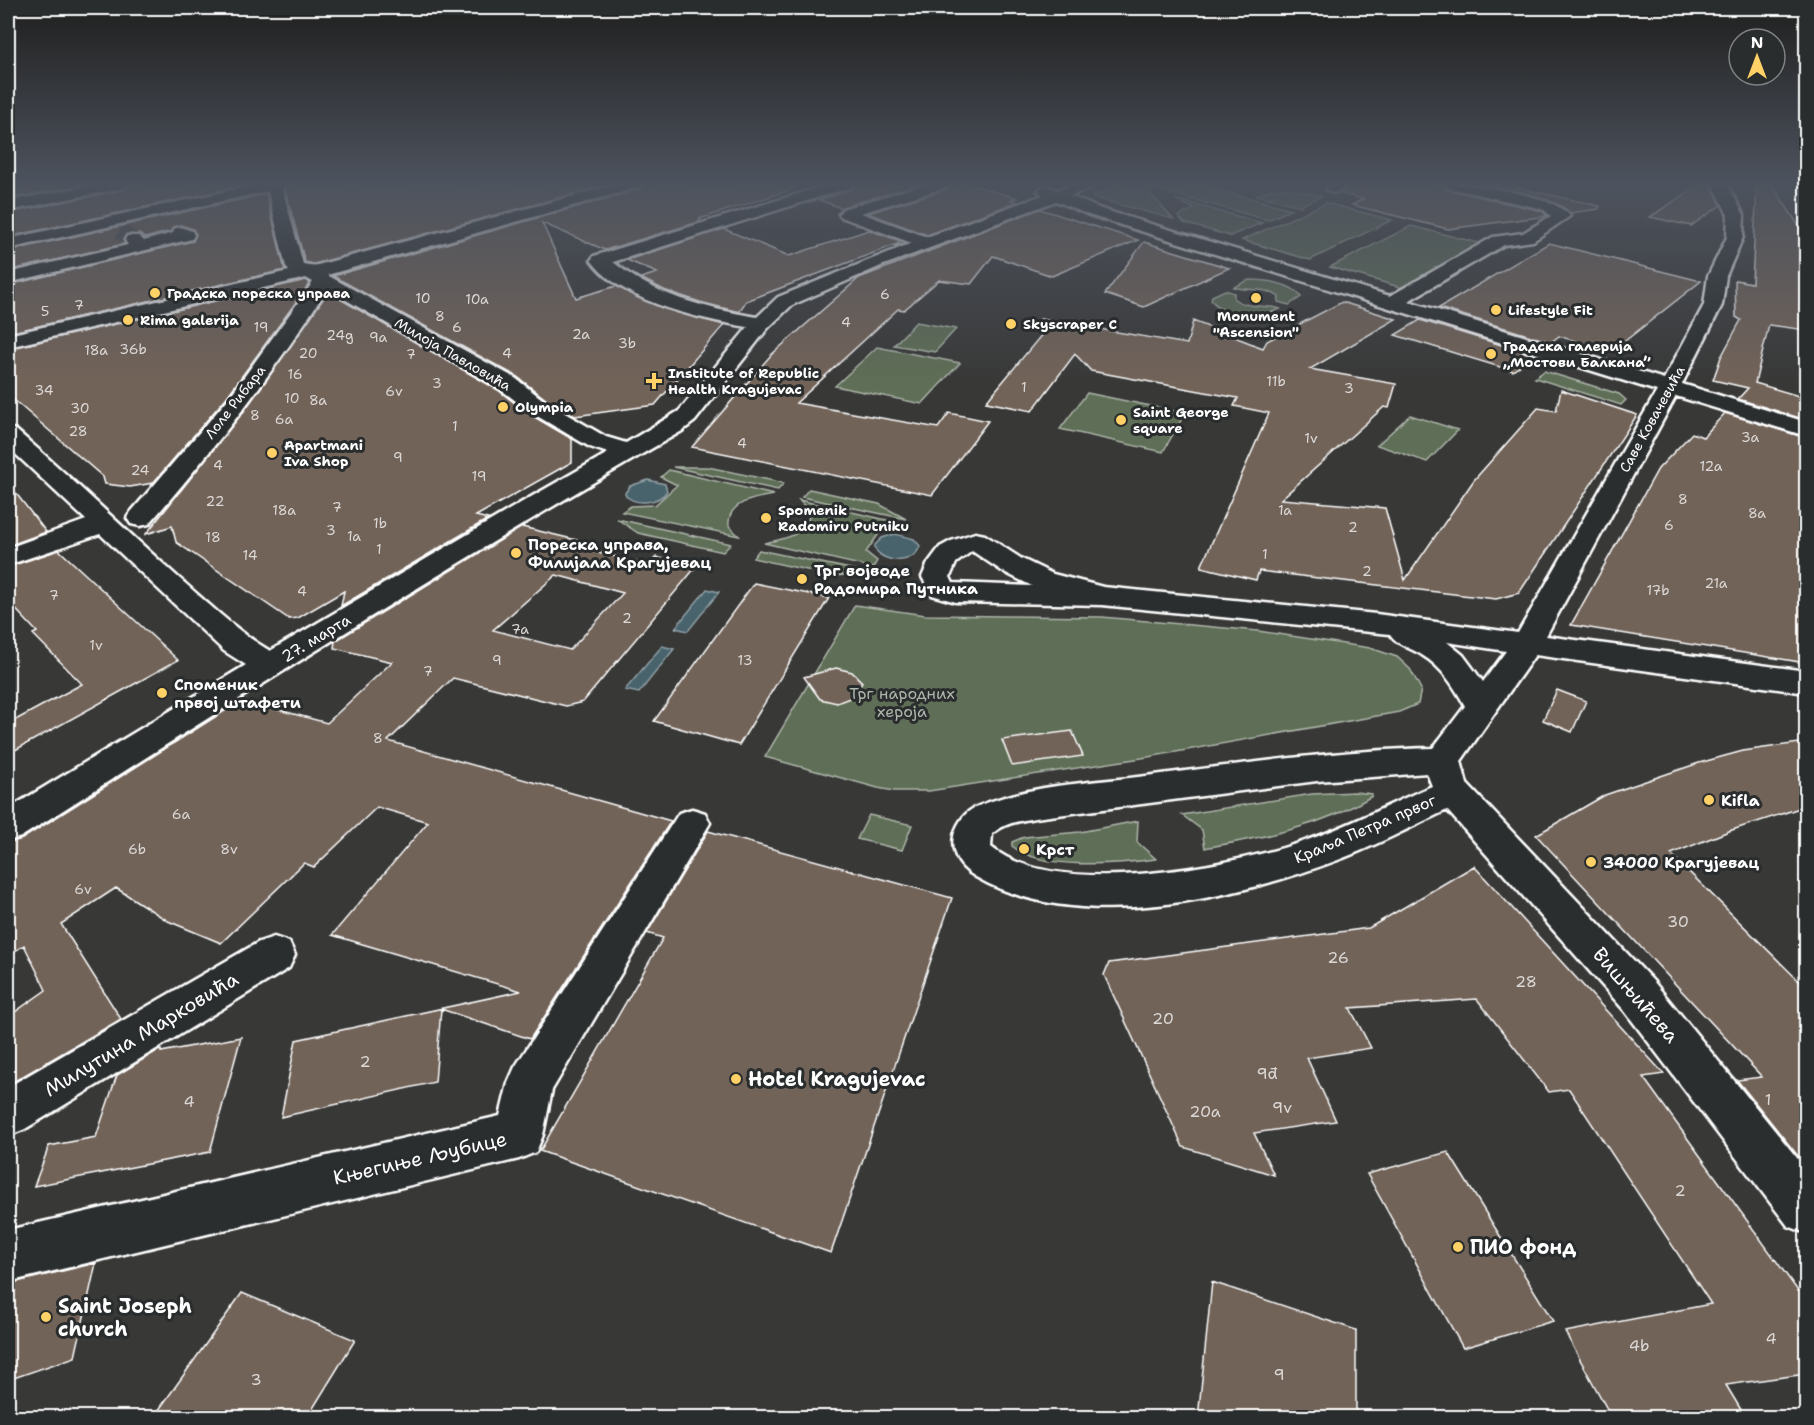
<svg xmlns="http://www.w3.org/2000/svg" width="1814" height="1425" font-family="'Shantell Sans',sans-serif">
	<style>
		.green { fill: #5e6e57; stroke: #aeb6ab; stroke-width: 1.5 }
		.water { fill: #48636c; stroke: #91a1a7; stroke-width: 1.5 }
		.building { fill: #726359; stroke: #fff; stroke-width: 1.5; fill-rule: evenodd }
		.lines { fill: none; stroke-linecap: round; stroke-linejoin: round }
		.minor-tunnel { stroke: #4c4c4b; stroke-width: 16; stroke-dasharray: 16 8; stroke-linecap: butt }
		.minor-casing { stroke: #fff; stroke-width: 5 }
		.minor { fill: #2a2d2e; fill-rule: evenodd }
		.poi-dot { fill: #ffd166; stroke: #2a2d2e; stroke-width: 2 }
		.labels { text-anchor: middle; dominant-baseline: central; stroke-width: 6; stroke-linejoin: round; paint-order: stroke }
		.far-poi-label { font-size: 14px; font-weight: bold; fill: #fff; stroke: #2a2d2e; text-anchor: start }
		.number-label { font-size: 14px; fill: #dcd8d6 }
		.far-street-label { font-size: 14px; fill: #fff; stroke: #2a2d2e }
		.poi-label { font-size: 16px; font-weight: bold; fill: #fff; stroke: #2a2d2e; text-anchor: start }
		.street-label { font-size: 16px; fill: #fff; stroke: #2a2d2e }
		.park-label { font-size: 16px; fill: #aeb6ab; stroke: #2a2d2e }
		.near-number-label { font-size: 16px; fill: #dcd8d6 }
		.near-street-label { font-size: 20px; fill: #fff; stroke: #2a2d2e }
		.near-poi-label { font-size: 20px; font-weight: bold; fill: #fff; stroke: #2a2d2e; text-anchor: start }
	</style>
	<rect width="100%" height="100%" fill="#383837"/>
	<filter id="ink" filterUnits="userSpaceOnUse"><feTurbulence type="fractalNoise" baseFrequency=".0167" numOctaves="2"/><feDisplacementMap in="SourceGraphic" scale="12" xChannelSelector="R" yChannelSelector="G"/><feConvolveMatrix kernelMatrix="1 2 1 2 8 2 1 2 1" color-interpolation-filters="sRGB"/></filter>
	<g filter="url(#ink)">
		<path class="green" d="M1118,184L1148,191L1173,219L1094,198L1092,195Z
			M1136,184H1195L1292,209L1268,220Z
			M1286,188L1322,196L1300,206L1257,195L1271,189Z
			M1175,199L1262,223L1230,236L1184,223L1178,216L1194,209Z
			M1326,203L1392,220L1310,260L1242,240Z
			M1411,226L1483,244L1406,289L1330,267Z
			M1249,280C1265,280 1293,283 1301,297L1289,305L1278,302L1279,297C1265,286 1249,292 1234,287Z
			M1225,290L1234,293V299C1249,309 1265,304 1280,309C1259,318 1228,319 1211,300L1212,296Z
			M916,322L956,329L935,352L894,345Z
			M877,347L960,363L922,404L835,386Z
			M1544,371L1619,394L1626,400L1621,405L1535,378Z
			M1087,393L1185,413L1163,452L1060,429Z
			M1410,415L1458,430L1427,462L1377,445Z
			M673,467H708L784,483L778,490Z
			M669,470L774,495C754,498 727,502 729,526L739,536L622,512L631,506L655,505L677,485L661,477Z
			M809,489L879,504L906,519L802,497Z
			M799,500L900,523L897,529L880,532L866,552L877,561L873,568L764,543C784,539 806,536 810,513Z
			M617,519L731,544L723,552L638,533Z
			M759,550L870,573L834,576L753,558Z
			M855,605L925,615L1102,617L1258,631L1370,648L1397,657L1410,669L1421,689L1418,704L1399,712L1148,757L929,791H894L878,788L765,757Z
			M1355,792L1372,794V796C1321,827 1263,837 1205,848L1202,830L1182,815L1312,794Z
			M869,815L912,825L902,850L857,839Z
			M1138,821L1137,842L1156,859C1119,864 1041,871 1012,846V842L1024,837L1080,832Z"/>
		<path class="water" d="M648,480L665,484L667,491C659,503 637,506 626,496L625,493L630,486Z
			M895,534L914,539L920,546C914,565 884,564 875,549V545L882,538Z
			M707,589L719,592L688,631L675,628Z
			M662,646L674,649L639,693L625,690Z"/>
		<path class="building" d="M8,184H89L8,199Z
			M131,184H250L8,237V213L122,190Z
			M289,184H318L319,190L363,184H610L314,264L305,262L285,189Z
			M643,184H793L794,189L699,219L702,221L605,250L542,223L576,298L616,286L662,308L724,325L655,405L575,416L547,400L516,376L333,276L640,189Z
			M869,184H919L841,208L819,200Z
			M950,184H968L1017,198L1011,200L1017,202L927,235L868,213L947,189Z
			M1353,184H1442L1446,189L1542,211L1547,216L1448,229L1352,205L1363,199L1338,193Z
			M1476,184H1502L1600,206L1599,209L1570,213L1562,207L1530,194Z
			M1700,184H1711L1721,205L1691,226L1650,217Z
			M1757,184H1772L1806,237V330L1769,325L1755,383L1806,398V420L1738,399L1748,388L1713,380L1721,357L1741,320L1736,317L1735,280L1752,283Z
			M266,194L285,270L8,333V285L193,241L196,234L193,229L181,225L173,227L171,231L145,238L139,234H127L123,239L124,244L8,271V251Z
			M1040,209L1138,240L1052,276L993,256L971,284L939,280L904,310L898,309L796,403L938,428L949,413L988,421L932,495L692,447L771,355L859,278Z
			M724,229L789,256L869,230L906,243L895,247L900,243L746,301L739,312L700,302L664,290L641,278L657,273L627,260Z
			M1144,242L1170,250L1229,268L1144,307L1105,294Z
			M1549,243L1701,281L1611,352L1559,336L1551,342L1439,308Z
			M306,280L310,283L226,398L153,483L130,487L105,484L103,477L8,395V349Z
			M328,292L498,390L529,414L572,439V462L476,516L488,519L341,606L344,591L298,618L289,619L176,542L172,526L146,534L244,411Z
			M1342,302L1396,319L1310,369L1396,384L1389,408L1384,407L1281,499L1385,508L1405,580L1474,480L1538,408L1556,411L1561,390L1637,415L1519,593L1496,599L1259,571L1256,580L1201,567L1269,413L1234,406L1238,398L1091,371L1075,354L1032,411L986,402L1048,327L1041,319L1187,344L1193,321L1263,348L1267,341Z
			M1420,320L1534,355L1513,371L1395,335Z
			M1725,413L1806,438V663L1571,625L1658,469L1692,433L1703,437Z
			M8,483L46,532L8,546Z
			M522,527L589,543L584,549L649,565L656,557L696,567L583,702L566,706L453,678L388,741L671,821L530,1039L441,1009L435,1082L281,1117L296,1040L521,991L332,935L428,822L377,807L314,867L304,863L221,943L168,921L116,888L61,924L121,1019L8,1085V1017L46,990L24,945L8,956V843L22,839L242,700L327,723L392,662L334,648L335,641ZM556,575L623,593L570,650L493,630Z
			M59,550L178,660L8,754V724L82,684L33,634L37,632L8,601V567Z
			M754,583L829,598L739,745L654,721Z
			M836,668L852,672L862,682L855,696L837,703L820,699L804,677Z
			M1557,690L1586,701L1572,732L1543,720Z
			M1072,731L1083,756L1012,766L1002,740Z
			M1806,742V806L1729,831L1671,854L1806,988V1166L1737,1080L1762,1077L1536,835L1605,795L1637,784L1699,763L1743,751Z
			M708,831L952,898L831,1253L540,1151L663,938L647,933Z
			M1474,866L1664,1074L1643,1077L1798,1291L1806,1290V1374L1726,1385L1746,1418H1612L1565,1332L1711,1304L1569,1089L1549,1092L1477,999L1350,1008L1371,1048L1307,1058L1336,1121L1254,1133L1274,1175L1183,1147L1104,975L1109,963L1369,928Z
			M241,1037L210,1152L34,1186L49,1146L96,1137L117,1075L157,1051L161,1050V1052Z
			M1448,1152L1553,1321L1463,1348L1367,1174Z
			M96,1263L75,1357L8,1380V1284Z
			M1212,1282L1356,1330V1418H1198Z
			M242,1293L355,1340L307,1418H153Z"/>
		<g class="lines">
			<path class="minor-tunnel" d="M120,231L133,240"/>
			<defs>
				<path id="minor" d="M100,184H129L122,188L8,211V201Z
					M260,184H287L282,188L303,264L314,266L618,184H641L639,187L327,275L515,378L546,402L606,437L626,443L679,411L748,327C700,319 621,302 591,260L594,256L831,184H853L851,187L613,262C655,296 704,308 757,317L778,297L912,243L841,217L839,214L843,209L926,184H948L946,187L861,213L927,237L1043,195L1038,191L1041,188L1046,186L1057,190L1075,184H1095L1093,187L1070,196L1101,209L1390,296L1493,237L1523,233L1551,216L1543,209L1446,187L1444,184C1470,183 1554,195 1570,216L1533,241L1504,245L1408,301L1664,379L1704,305L1708,276L1727,237L1728,215L1713,184H1727L1744,215L1743,237L1726,276L1722,305L1682,384L1806,422V436L1676,396L1546,636L1806,671V693L1535,655L1461,761L1467,784L1654,982L1806,1169V1233L1788,1226L1624,1010L1447,810C1411,827 1375,846 1338,860C1234,899 1078,936 976,877C956,866 947,846 958,825C964,814 970,809 981,805C1033,784 1092,783 1146,776C1242,764 1337,750 1433,748L1465,706C1454,686 1442,667 1422,655C1411,648 1397,645 1390,634L1102,605L956,602L932,595L922,577L928,563L940,547L951,541L975,533L985,535L1022,559L1053,574L1103,587L1376,614L1518,633L1657,391L1089,215L1056,201L881,266L792,305L768,328L695,421L682,431C457,560 239,698 21,837L8,841V809L246,665L224,651L100,534L8,565V548L86,520L8,447V428L16,430C72,478 125,530 180,579C209,604 236,631 270,651L524,501L608,453L590,447L530,412L499,388L327,289C274,372 214,449 149,524L140,526L131,524L127,518L131,512L228,399L313,282L306,278L8,347V335L289,271L286,267L268,191L8,249V239ZM972,551L1002,571L1032,586L953,583L950,577L956,563ZM1447,642L1506,651L1483,682L1463,655ZM1427,773L1432,786C1389,804 1347,827 1302,842C1227,867 1056,900 991,847L992,834C1004,823 1019,821 1035,818L1317,781Z
					M1332,184H1351L1333,193L1326,189Z
					M180,227L192,231L194,235L192,239L8,283V273L128,245L125,240L127,236H139L144,241L173,233L174,229Z
					M692,809L705,813L710,823L552,1090L543,1135L536,1152L519,1159L8,1282V1230L500,1116L508,1083L515,1067L679,813Z
					M274,937L289,942L295,955L289,968L25,1129L8,1136V1087L259,942Z"/>
			</defs>
			<use href="#minor" class="minor-casing"/>
			<use href="#minor" class="minor"/>
		</g>
	</g>
	<linearGradient id="sky" x2="0" y2="1"><stop stop-color="#1f1f1e"/><stop offset="0.48" stop-color="#4d535e"/><stop offset="1" stop-color="#4d535e" stop-opacity="0"/></linearGradient>
	<rect width="1814" height="383" fill="url(#sky)"/>
	<g class="poi-dot">
		<circle cx="155" cy="293" r="6"/>
		<circle cx="1256" cy="298" r="6"/>
		<circle cx="1496" cy="310" r="6"/>
		<circle cx="128" cy="320" r="6"/>
		<circle cx="1011" cy="324" r="6"/>
		<circle cx="1491" cy="354" r="6"/>
		<path d="M651 372h6v6h6v6h-6v6h-6v-6h-6v-6h6z"/>
		<circle cx="503" cy="407" r="6"/>
		<circle cx="1121" cy="420" r="6"/>
		<circle cx="272" cy="453" r="6"/>
		<circle cx="766" cy="518" r="6"/>
		<circle cx="516" cy="553" r="6"/>
		<circle cx="802" cy="579" r="6"/>
		<circle cx="162" cy="693" r="6"/>
		<circle cx="1709" cy="800" r="6"/>
		<circle cx="1024" cy="849" r="6"/>
		<circle cx="1591" cy="862" r="6"/>
		<circle cx="736" cy="1079" r="6"/>
		<circle cx="1458" cy="1247" r="6"/>
		<circle cx="46" cy="1317" r="6"/>
	</g>
	<g class="labels">
		<g class="far-poi-label">
			<text x="167" y="293">Градска пореска управа</text>
			<text x="1508" y="310">Lifestyle Fit</text>
			<text x="1256" y="316" text-anchor="middle">Monument<tspan x="1256" dy="16">"Ascension"</tspan></text>
			<text x="140" y="320">Rima galerija</text>
			<text x="1023" y="324">Skyscraper C</text>
			<text x="1503" y="346">Градска галерија<tspan x="1503" dy="16">„Мостови Балкана”</tspan></text>
			<text x="668" y="373">Institute of Republic<tspan x="668" dy="16">Health Kragujevac</tspan></text>
			<text x="515" y="407">Olympia</text>
			<text x="1133" y="412">Saint George<tspan x="1133" dy="16">square</tspan></text>
			<text x="284" y="445">Apartmani<tspan x="284" dy="16">Iva Shop</tspan></text>
			<text x="778" y="510">Spomenik<tspan x="778" dy="16">Radomiru Putniku</tspan></text>
		</g>
		<g class="number-label">
			<text x="885" y="294">6</text>
			<text x="423" y="298">10</text>
			<text x="477" y="299">10a</text>
			<text x="79" y="305">7</text>
			<text x="45" y="311">5</text>
			<text x="440" y="316">8</text>
			<text x="846" y="322">4</text>
			<text x="261" y="327">19</text>
			<text x="457" y="327">6</text>
			<text x="581" y="334">2a</text>
			<text x="340" y="335">24g</text>
			<text x="378" y="337">9a</text>
			<text x="627" y="343">3b</text>
			<text x="133" y="349">36b</text>
			<text x="96" y="350">18a</text>
			<text x="308" y="353">20</text>
			<text x="507" y="353">4</text>
			<text x="411" y="354">7</text>
			<text x="295" y="374">16</text>
			<text x="1276" y="381">11b</text>
			<text x="437" y="383">3</text>
			<text x="1024" y="387">1</text>
			<text x="1349" y="388">3</text>
			<text x="44" y="390">34</text>
			<text x="394" y="391">6v</text>
			<text x="292" y="398">10</text>
			<text x="318" y="400">8a</text>
			<text x="80" y="408">30</text>
			<text x="255" y="415">8</text>
			<text x="284" y="419">6a</text>
			<text x="455" y="426">1</text>
			<text x="78" y="431">28</text>
			<text x="1750" y="437">3a</text>
			<text x="1311" y="438">1v</text>
			<text x="742" y="443">4</text>
			<text x="398" y="457">9</text>
			<text x="218" y="465">4</text>
			<text x="1711" y="466">12a</text>
			<text x="140" y="470">24</text>
			<text x="479" y="476">19</text>
			<text x="1683" y="499">8</text>
			<text x="215" y="501">22</text>
			<text x="337" y="507">7</text>
			<text x="284" y="510">18a</text>
			<text x="1285" y="510">1a</text>
			<text x="1757" y="513">8a</text>
			<text x="380" y="523">1b</text>
			<text x="1669" y="525">6</text>
			<text x="1353" y="527">2</text>
			<text x="331" y="530">3</text>
			<text x="354" y="536">1a</text>
			<text x="213" y="537">18</text>
			<text x="379" y="549">1</text>
			<text x="1265" y="554">1</text>
			<text x="250" y="555">14</text>
			<text x="1367" y="571">2</text>
			<text x="1716" y="583">21a</text>
			<text x="1658" y="590">17b</text>
			<text x="302" y="591">4</text>
			<text x="54" y="595">7</text>
			<text x="627" y="618">2</text>
			<text x="520" y="629">7a</text>
			<text x="96" y="645">1v</text>
			<text x="497" y="660">9</text>
			<text x="745" y="660">13</text>
			<text x="428" y="671">7</text>
			<text x="378" y="738">8</text>
			<text x="181" y="814">6a</text>
			<text x="137" y="849">6b</text>
			<text x="229" y="849">8v</text>
			<text x="83" y="889">6v</text>
		</g>
		<g class="far-street-label">
			<text transform="translate(453 354) rotate(30)">Милоја Павловића</text>
			<text transform="translate(235 402) rotate(-52)">Лоле Рибара</text>
			<text transform="translate(1652 419) rotate(-61)">Саве Ковачевића</text>
		</g>
		<g class="poi-label">
			<text x="528" y="544">Пореска управа,<tspan x="528" dy="18">Филијала Крагујевац</tspan></text>
			<text x="814" y="570">Трг војводе<tspan x="814" dy="18">Радомира Путника</tspan></text>
			<text x="174" y="684">Споменик<tspan x="174" dy="18">првој штафети</tspan></text>
			<text x="1721" y="800">Kifla</text>
			<text x="1036" y="849">Крст</text>
			<text x="1603" y="862">34000 Крагујевац</text>
		</g>
		<g class="street-label">
			<text transform="translate(316 638) rotate(-31)">27. марта</text>
			<text transform="translate(1365 829) rotate(-23)">Краља Петра првог</text>
		</g>
		<g class="park-label">
			<text x="902" y="693">Трг народних<tspan x="902" dy="18">хероја</tspan></text>
		</g>
		<g class="near-number-label">
			<text x="1678" y="921">30</text>
			<text x="1338" y="957">26</text>
			<text x="1526" y="981">28</text>
			<text x="1163" y="1018">20</text>
			<text x="365" y="1061">2</text>
			<text x="1267" y="1073">9đ</text>
			<text x="1768" y="1099">1</text>
			<text x="189" y="1101">4</text>
			<text x="1282" y="1107">9v</text>
			<text x="1205" y="1111">20a</text>
			<text x="1680" y="1190">2</text>
			<text x="1771" y="1338">4</text>
			<text x="1639" y="1345">4b</text>
			<text x="1279" y="1374">9</text>
			<text x="256" y="1379">3</text>
		</g>
		<g class="near-street-label">
			<text transform="translate(1636 995) rotate(49)">Вишњићева</text>
			<text transform="translate(141 1034) rotate(-31)">Милутина Марковића</text>
			<text transform="translate(420 1158) rotate(-13)">Књегиње Љубице</text>
		</g>
		<g class="near-poi-label">
			<text x="748" y="1079">Hotel Kragujevac</text>
			<text x="1470" y="1247">ПИО фонд</text>
			<text x="58" y="1306">Saint Joseph<tspan x="58" dy="23">church</tspan></text>
		</g>
	</g>
	<rect width="1814" height="1425" fill="none" stroke="#2a2d2e" stroke-width="30"/>
	<rect x="15" y="15" width="1784" height="1395" fill="none" stroke="#fff" stroke-width="2" filter="url(#ink)"/>
	<g transform="translate(1757 57)"><circle r="28" fill="#2a2d2e" stroke="#7f8182" stroke-width="1.5"/>
	<path d="M0-4.5L10 22L0 15L-10 22Z" fill="#ffd166"/>
	<text y="-9" font-size="16" font-weight="bold" text-anchor="middle" fill="#ffffff">N</text>
	</g>
</svg>
